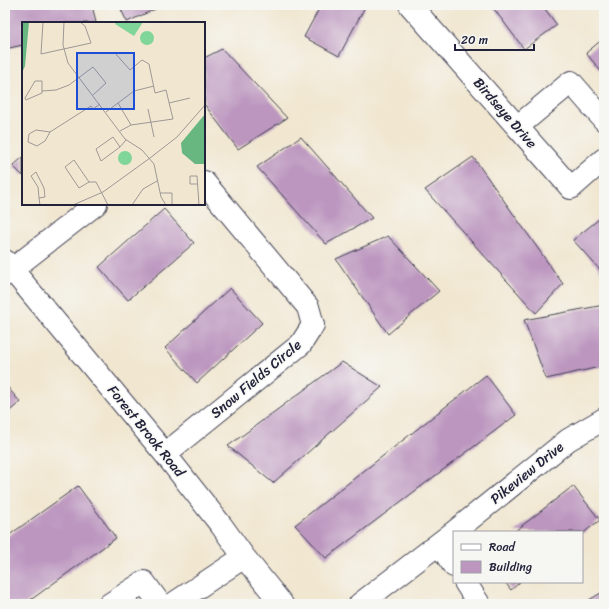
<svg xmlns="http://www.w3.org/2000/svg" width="609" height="609" font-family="Sriracha,sans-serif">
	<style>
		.building { fill: #bc96bf }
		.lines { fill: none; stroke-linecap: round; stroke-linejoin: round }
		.minor-casing { stroke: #414052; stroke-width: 24 }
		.minor { stroke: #fff; stroke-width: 22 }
		.labels { text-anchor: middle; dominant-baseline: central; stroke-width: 3; stroke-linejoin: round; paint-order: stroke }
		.street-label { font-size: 14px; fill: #22223b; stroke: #f6f6f2 }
		.inset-road { fill: none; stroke: #9e9895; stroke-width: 1 }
		.view { fill: #1d4ed8; fill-opacity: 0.15; stroke: #1d4ed8; stroke-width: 2 }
		.inset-edge { fill: none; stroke: #22223b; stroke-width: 2 }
	</style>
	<rect width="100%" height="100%" fill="#f6f6f2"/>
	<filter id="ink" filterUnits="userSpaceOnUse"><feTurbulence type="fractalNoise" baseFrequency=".025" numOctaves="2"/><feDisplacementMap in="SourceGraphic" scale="8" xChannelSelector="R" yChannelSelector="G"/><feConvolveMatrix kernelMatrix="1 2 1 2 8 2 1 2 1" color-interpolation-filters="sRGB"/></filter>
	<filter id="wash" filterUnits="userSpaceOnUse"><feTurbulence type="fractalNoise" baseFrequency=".012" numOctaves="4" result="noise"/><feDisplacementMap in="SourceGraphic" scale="16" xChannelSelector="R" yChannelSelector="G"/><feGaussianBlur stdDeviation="0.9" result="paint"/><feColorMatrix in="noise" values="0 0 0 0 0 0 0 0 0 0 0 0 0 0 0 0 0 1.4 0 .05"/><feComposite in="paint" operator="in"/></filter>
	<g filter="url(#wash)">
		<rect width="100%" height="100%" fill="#f1e7d1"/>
		<g id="blocks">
			<path class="building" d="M5,5H92L96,23H23V45L5,49Z
				M119,5H164L127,22Z
				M321,5H366L339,56L304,37Z
				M491,5H542L557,25L524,49Z
				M604,38V75L586,53Z
				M222,49L287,118L238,149L204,104V58Z
				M301,137L372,218L326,244L257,167Z
				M23,157V176L13,166Z
				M473,157L563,284L536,313L425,190Z
				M164,209L194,243L128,300L99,267Z
				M604,215V269L601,271L573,240Z
				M388,236L439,291L388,334L336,259Z
				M230,288L262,323L197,383L165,348Z
				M604,305V366L546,379L524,320Z
				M342,362L382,387L273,483L228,446Z
				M486,375L516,415L326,558L295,525Z
				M5,384L20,402L5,415Z
				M78,486L116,538L25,604H9L5,598V538Z
				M573,486L600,520L582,534V532H514Z
				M505,582H520L511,590Z
				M601,593L604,598V604H582Z"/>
		</g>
	</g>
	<g filter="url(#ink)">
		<use href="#blocks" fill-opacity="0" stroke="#414052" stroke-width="1"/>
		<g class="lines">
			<defs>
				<path id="minor" d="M410,5L571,188L604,159
					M517,127L571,82L604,120
					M5,261L165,454L221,525L244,557L282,604
					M5,275L96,204
					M165,454L301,344L313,325L308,307L204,182
					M454,532L568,440L604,419
					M439,544L454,566
					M465,582L479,604
					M110,604L144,582L160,604
					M173,604L244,557
					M360,604L454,532"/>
			</defs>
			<use href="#minor" class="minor-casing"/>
			<use href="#minor" class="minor"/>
		</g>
	</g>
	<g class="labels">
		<g class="street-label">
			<text transform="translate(505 113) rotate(49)">Birdseye Drive</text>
			<text transform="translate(256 379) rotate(-40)">Snow Fields Circle</text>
			<text transform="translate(146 431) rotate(51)">Forest Brook Road</text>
			<text transform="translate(527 473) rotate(-39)">Pikeview Drive</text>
		</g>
	</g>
	<g transform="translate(22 22)">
		<rect width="183" height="183" fill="#f1e7d1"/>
		<path d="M94,0H121L112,14L93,2ZM118 16a7 7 0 1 1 14 0a7 7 0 1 1-14 0ZM96 136a7 7 0 1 1 14 0a7 7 0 1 1-14 0Z" fill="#80d598"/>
		<path d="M0,0H7L3,44L0,51ZM183,92V142H173L160,131L159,121Z" fill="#68b680"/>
		<path class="inset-road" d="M21,0L19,32L69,21L63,4L58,0M42,0L41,23L46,41L103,117L120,128L132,142L139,175L144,183M93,31L108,48L120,38L127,42L133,71L144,68L151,97L109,103L98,109M13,59H20V71L4,78L3,76ZM20,69L34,68L47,63L71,45L84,61L71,73M96,81L109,103M147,81L168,76M126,87L132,115M84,90L112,69L132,64M28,110L23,119L15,124L6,120L7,112L14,108L28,110L69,84L71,87L78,82M98,125L91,115L74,127L79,139L98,125L104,118M67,160L52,138L43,145L57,166L67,160H74L86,183M175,162H168V154H175L177,183M138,171H150V183M17,176L23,175L22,166L14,150L9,154L16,165L17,176L18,183M51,183L81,170L128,136L155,115L183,83M110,183L121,167L135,159"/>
		<path class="view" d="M55,31H112V87H55Z"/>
		<rect width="183" height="183" class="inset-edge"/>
	</g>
	<rect width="609" height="609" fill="none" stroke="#f6f6f2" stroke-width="20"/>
	<rect x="453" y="531" width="130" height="52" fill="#f6f6f2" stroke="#a1a1a9"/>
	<rect x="461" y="544" width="20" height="6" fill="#ffffff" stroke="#a1a1a9"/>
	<text x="489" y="551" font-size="12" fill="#22223b">Road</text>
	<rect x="461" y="561" width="20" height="12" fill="#bc96bf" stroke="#a1a1a9"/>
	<text x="489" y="571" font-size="12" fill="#22223b">Building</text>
	<path d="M455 44v6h79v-6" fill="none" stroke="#22223b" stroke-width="2"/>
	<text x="461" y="44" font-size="12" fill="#22223b" stroke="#f6f6f2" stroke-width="3" paint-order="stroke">20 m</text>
</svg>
